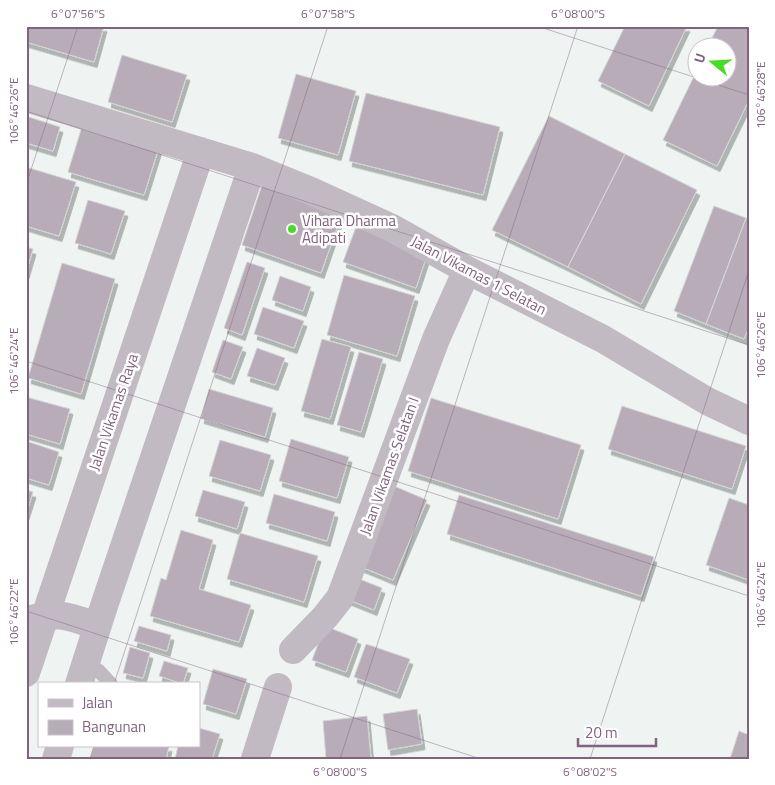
<svg xmlns="http://www.w3.org/2000/svg" width="775" height="785" font-family="'Titillium Web',sans-serif">
	<style>
		.building { fill: #b7acb8; stroke: #d2d5d4; filter: url(#shadow) }
		.lines { fill: none; stroke-linecap: round; stroke-linejoin: round }
		.lane { stroke: #c2bac2; stroke-width: 14 }
		.street { stroke: #c2bac2; stroke-width: 28 }
		.ticks { fill: none; stroke: #80637f; stroke-width: 1; stroke-opacity: 0.45 }
		.poi-dot { fill: #45dd26; stroke: #fff; stroke-width: 2 }
		.labels { text-anchor: middle; dominant-baseline: central; stroke-width: 5; stroke-linejoin: round; paint-order: stroke }
		.poi-label { font-size: 15px; fill: #80637f; stroke: #fff; text-anchor: start }
		.street-label { font-size: 15px; fill: #80637f; stroke: #fff }
		.neatline { fill: none; stroke: #80637f; stroke-width: 2 }
		.ticks-label { font-size: 12px; text-anchor: middle; fill: #80637f }
	</style>
	<defs>
		<filter id="shadow"><feDropShadow dx="3" dy="5.5" stdDeviation="0" flood-color="#0004"/></filter>
	</defs>
	<rect width="100%" height="100%" fill="#eff4f2"/>
	<path class="building" d="M26,26H104L94,62L26,42Z
		M625,26H687L649,106L598,81Z
		M718,26H749V100L717,166L663,140L698,68V78H728V48H707Z
		M122,55L187,75L172,122L108,102Z
		M296,74L356,91L338,155L278,138Z
		M366,93L500,127L483,195L349,161Z
		M26,116L60,127L53,151L26,143Z
		M549,116L625,154L568,267L492,230Z
		M83,123L159,147L144,195L68,172Z
		M625,154L697,190L641,304L568,267Z
		M26,167L76,182L59,236L26,226Z
		M262,185L342,213L321,273L242,245Z
		M88,200L125,211L111,254L75,243Z
		M714,206L746,218L706,324L674,311Z
		M746,218L749,219V327L744,339L706,324Z
		M356,227L428,252L416,288L343,262Z
		M26,247L33,249L26,273Z
		M247,262L265,268L242,335L224,328Z
		M62,263L115,279L81,394L28,378Z
		M344,275L415,296L397,356L327,335Z
		M280,276L311,287L303,311L272,300Z
		M263,307L304,321L294,348L254,334Z
		M322,339L351,347L330,419L301,411Z
		M223,340L243,347L231,379L212,372Z
		M257,348L285,358L275,385L247,376Z
		M359,352L383,359L361,432L337,425Z
		M209,389L273,408L265,437L201,418Z
		M26,397L70,409L60,444L26,434Z
		M431,398L581,445L558,519L408,471Z
		M622,406L746,446L732,489L608,449Z
		M291,439L349,457L337,498L279,481Z
		M220,440L271,455L260,491L209,476Z
		M26,441L59,452L49,485L26,478Z
		M394,486L427,500L393,580L359,566Z
		M26,490L33,492L26,514Z
		M203,490L245,502L237,529L195,516Z
		M274,494L335,512L327,541L266,523Z
		M459,495L654,557L641,596L447,534Z
		M729,498L749,505V580L706,565Z
		M181,530L213,540L199,589L251,605L239,642L150,616L161,578L166,580Z
		M240,533L318,556L304,602L227,579Z
		M352,576L382,588L374,610L344,598Z
		M139,626L171,635L167,651L134,641Z
		M325,626L358,639L346,672L312,660Z
		M366,644L410,659L397,693L354,677Z
		M130,647L150,653L143,678L123,673Z
		M164,661L188,668L183,684L159,676Z
		M213,669L247,679L236,714L203,704Z
		M417,709L422,744L388,750L383,714Z
		M367,716L371,759H326L323,721Z
		M199,728L220,734L212,759H175L178,746H199Z
		M739,731L749,735V759H730Z
		M94,746H169L166,759H90Z"/>
	<g class="lines">
		<path class="lane" d="M86,663L99,671L111,684"/>
		<path class="street" d="M26,98L252,167L311,191L392,228L467,270L603,339L707,401L749,421
			M28,620C58,611 68,616 97,626
			M293,650L325,617L340,598L436,339L467,270
			M26,673L201,151
			M79,684L104,606L252,167
			M56,759L60,746
			M255,759L278,687"/>
	</g>
	<path class="ticks" d="M537,26L749,95M26,111L749,345M26,185L78,26M26,361L749,596M26,611L481,759M114,684L328,26M90,759L94,746M340,759L578,26M590,759L749,270"/>
	<circle class="poi-dot" cx="292" cy="229" r="5"/>
	<g class="labels">
		<g class="poi-label">
			<text x="302" y="220">Vihara Dharma<tspan x="302" dy="17">Adipati</tspan></text>
		</g>
		<g class="street-label">
			<text transform="translate(479 275) rotate(28)">Jalan Vikamas 1 Selatan</text>
			<text transform="translate(113 412) rotate(-71)">Jalan Vikamas Raya</text>
			<text transform="translate(389 466) rotate(-70)">Jalan Vikamas Selatan I</text>
		</g>
	</g>
	<rect width="775" height="785" fill="none" stroke="#ffffff" stroke-width="55"/>
	<rect x="38" y="682" width="162" height="65" fill="#ffffff" stroke="#ccc1cc"/>
	<rect x="48" y="699" width="25" height="8" fill="#c2bac2" stroke="#ccc1cc"/>
	<text x="82" y="708" font-size="15" fill="#80637f">Jalan</text>
	<rect x="48" y="720" width="25" height="15" fill="#b7acb8" stroke="#ccc1cc"/>
	<text x="82" y="732" font-size="15" fill="#80637f">Bangunan</text>
	<g transform="translate(712 62) rotate(288)"><circle r="24" fill="#ffffff" stroke="#ccc1cc"/>
	<path d="M0-4L9 19L0 12L-9 19Z" fill="#45dd26"/>
	<text y="-8" font-size="14" font-weight="bold" text-anchor="middle" fill="#80637f">U</text>
	</g>
	<path d="M578 738v8h78v-8" fill="none" stroke="#80637f" stroke-width="2.5"/>
	<text x="585" y="738" font-size="15" fill="#80637f" stroke="#ffffff" stroke-width="4" paint-order="stroke">20 m</text>
	<rect x="28" y="28" width="720" height="730" class="neatline"/>
	<g class="ticks-label">
		<text x="78" y="18">6°07'56"S</text>
		<text x="328" y="18">6°07'58"S</text>
		<text x="578" y="18">6°08'00"S</text>
		<text transform="translate(761 95) rotate(-90)" y="4">106°46'28"E</text>
		<text transform="translate(14 111) rotate(-90)" y="4">106°46'26"E</text>
		<text transform="translate(761 345) rotate(-90)" y="4">106°46'26"E</text>
		<text transform="translate(14 361) rotate(-90)" y="4">106°46'24"E</text>
		<text transform="translate(761 595) rotate(-90)" y="4">106°46'24"E</text>
		<text transform="translate(14 612) rotate(-90)" y="4">106°46'22"E</text>
		<text x="340" y="776">6°08'00"S</text>
		<text x="590" y="776">6°08'02"S</text>
	</g>
</svg>
